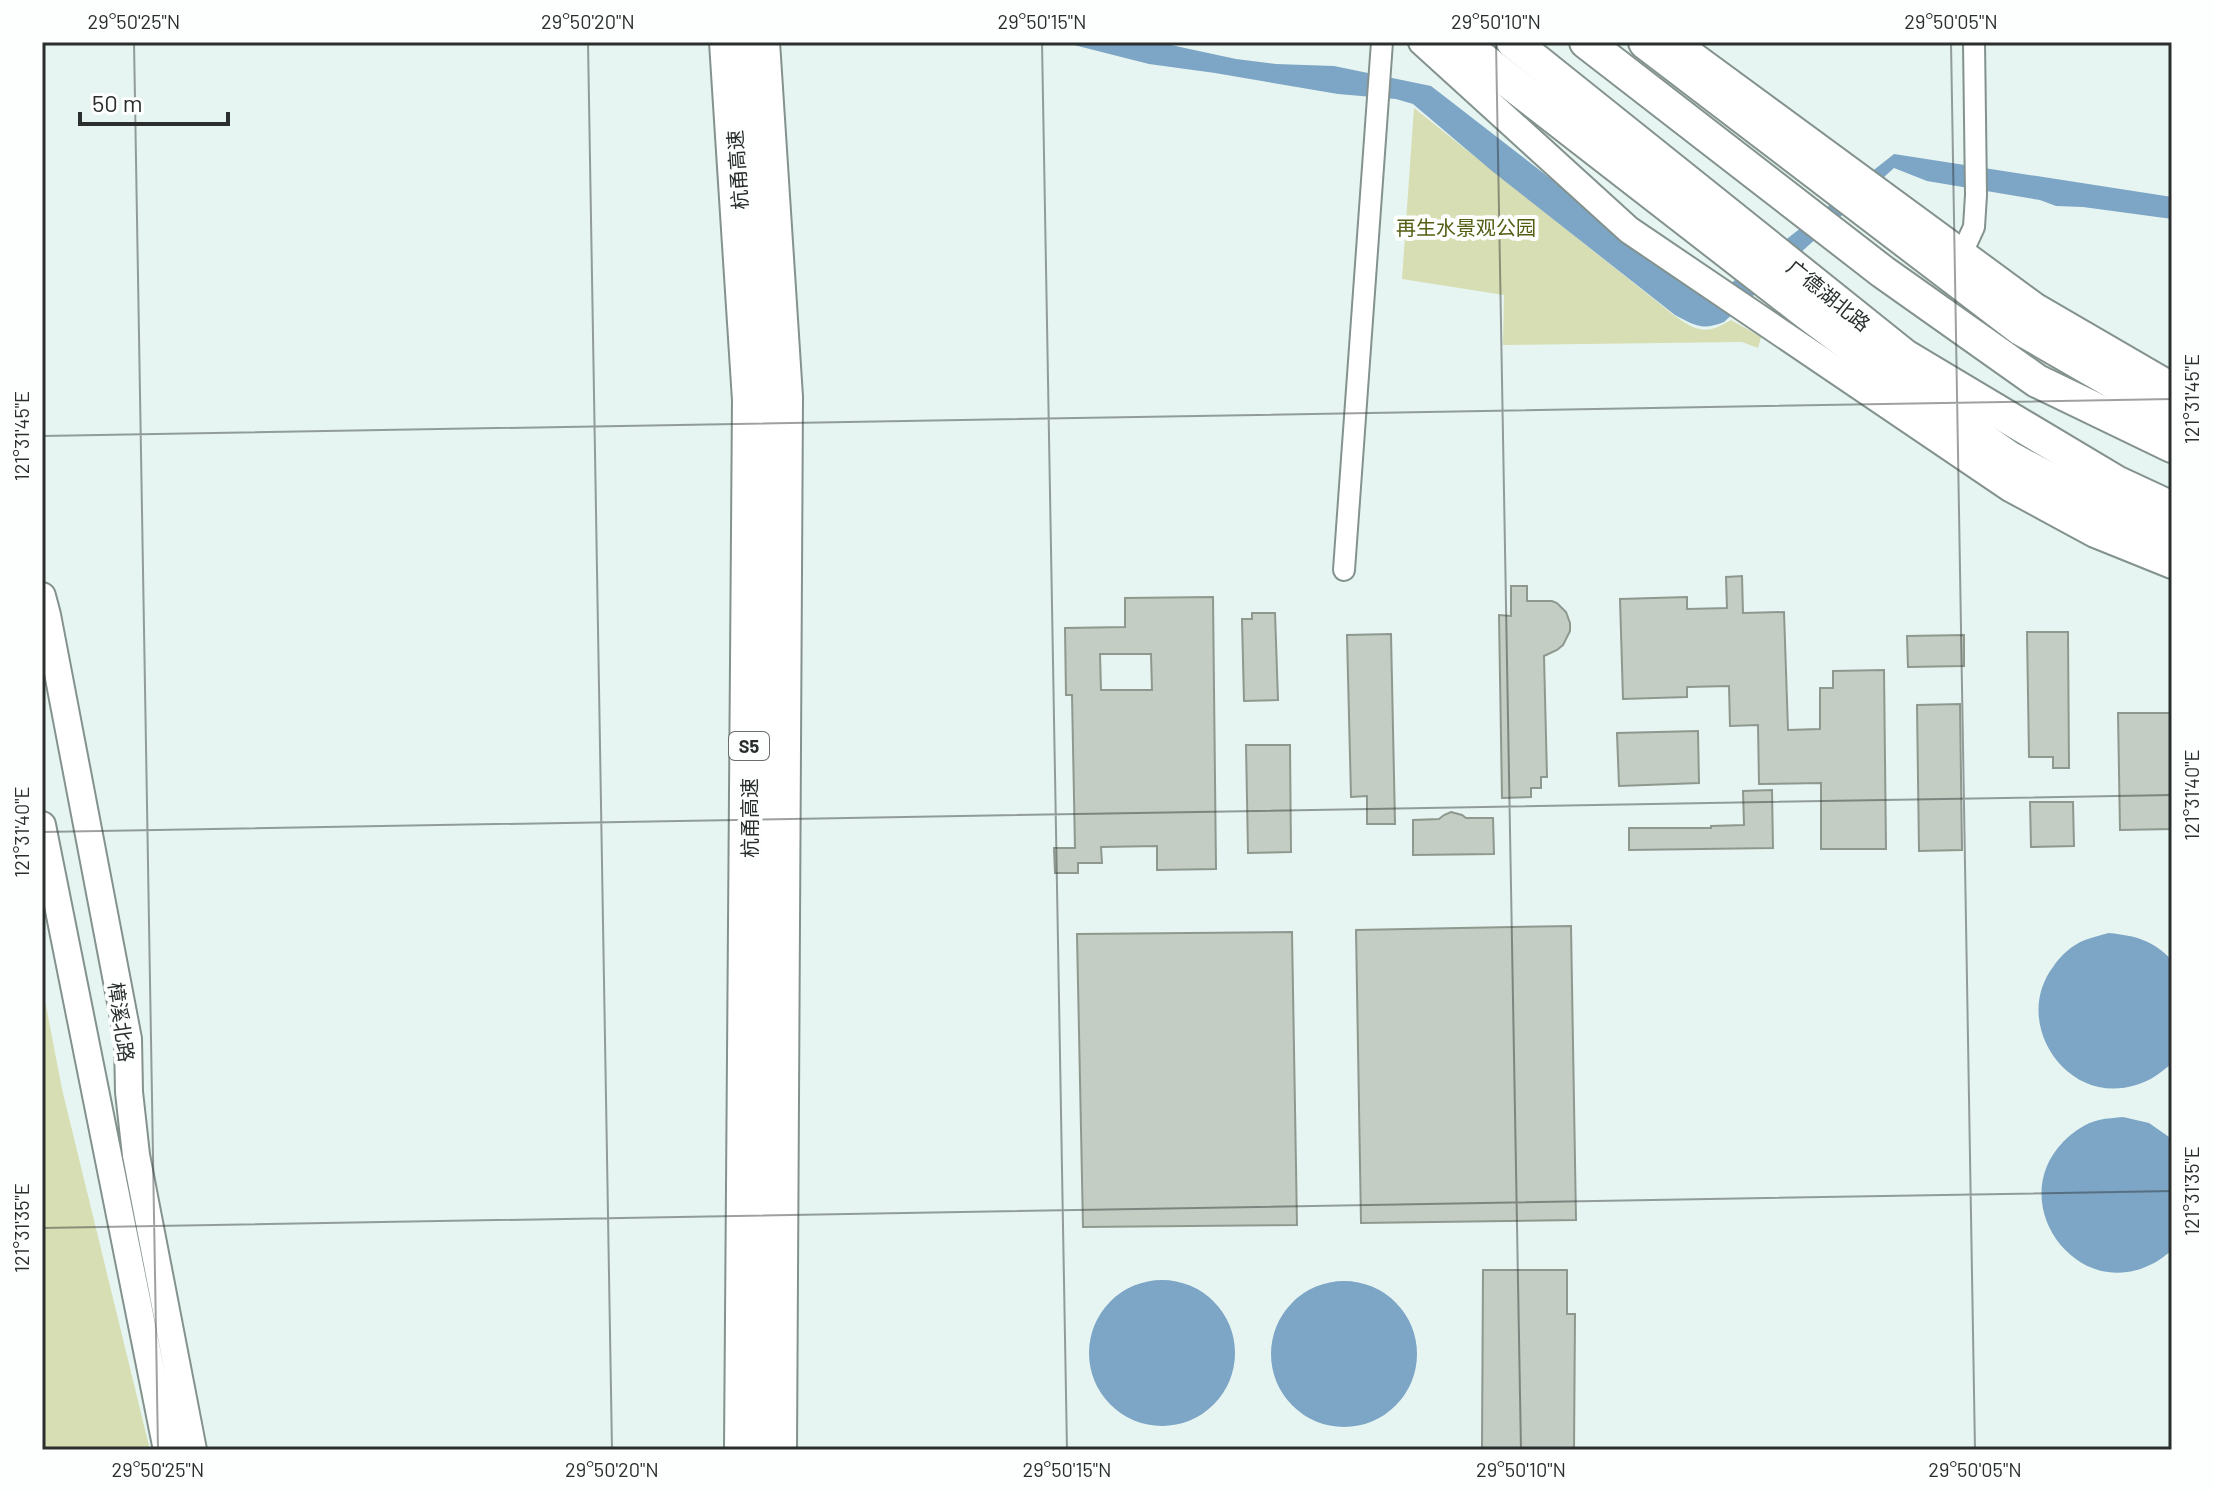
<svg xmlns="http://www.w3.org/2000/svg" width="2214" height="1492" font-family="Barlow,'Noto Sans SC',sans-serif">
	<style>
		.green { fill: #d7deb3 }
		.water { fill: #7da5c6 }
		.building { fill: #c4cdc4; stroke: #8f988f; stroke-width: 2; fill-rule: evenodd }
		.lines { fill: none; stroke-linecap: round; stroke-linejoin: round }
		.minor-casing { stroke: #84928e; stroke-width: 24 }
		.tertiary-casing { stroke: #84928e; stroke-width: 30 }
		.primary-casing { stroke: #84928e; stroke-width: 36 }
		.trunk-casing { stroke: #84928e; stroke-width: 38 }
		.motorway-casing { stroke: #84928e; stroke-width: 42 }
		.minor { stroke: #fff; stroke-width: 20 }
		.tertiary { stroke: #fff; stroke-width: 26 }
		.primary { stroke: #fff; stroke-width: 32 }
		.trunk { stroke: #fff; stroke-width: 34 }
		.motorway { stroke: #fff; stroke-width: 38 }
		.ticks { fill: none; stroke: #2a2f2e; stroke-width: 2; stroke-opacity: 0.45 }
		.labels { text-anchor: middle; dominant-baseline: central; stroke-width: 8; stroke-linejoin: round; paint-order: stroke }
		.shield { fill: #fcfffe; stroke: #696d6c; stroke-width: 2 }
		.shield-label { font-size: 18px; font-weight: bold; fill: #2a2f2e }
		.street-label { font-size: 20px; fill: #2a2f2e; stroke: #fcfffe }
		.park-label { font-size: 20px; fill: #565e14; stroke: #fcfffe }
		.neatline { fill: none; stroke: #2a2f2e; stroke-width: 3 }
		.ticks-label { font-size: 20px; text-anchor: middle; fill: #2a2f2e }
	</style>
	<rect width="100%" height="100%" fill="#e6f5f1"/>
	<path class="green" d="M1414,108L1675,316C1698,332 1706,335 1731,320L1761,337L1758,348L1742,342L1503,345L1504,295L1402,279Z
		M42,985L62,1089L150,1450H42Z"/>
	<path class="water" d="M1062,42H1157L1236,59L1276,64L1334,66L1431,86L1582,203L1715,296L1894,154L2172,197V219L2083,207L2056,206L2040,200L1927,181L1894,168L1724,322C1702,331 1694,325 1675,315L1492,171L1413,104L1396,99L1338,94L1215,73L1149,64Z
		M2109,933C2137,936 2152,940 2172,960V1063C2161,1073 2150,1081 2136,1085C2067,1107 2011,1023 2053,967C2061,955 2072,945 2085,940C2093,937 2101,935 2109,933Z
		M2123,1117L2149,1123L2172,1139V1250C2166,1255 2159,1261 2152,1264C2077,1303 2004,1203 2063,1142C2073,1132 2085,1123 2099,1120C2107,1118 2115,1118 2123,1117Z
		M1089 1353a73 73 0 1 1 146 0a73 73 0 1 1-146 0Z
		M1271 1354a73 73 0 1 1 146 0a73 73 0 1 1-146 0Z"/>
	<path class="building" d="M1742,576L1743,613L1784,612L1788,730L1820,729V688H1833V671L1884,670L1886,849H1821V783L1759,784L1758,725L1730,726L1729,686L1687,687V697L1623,699L1620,599L1687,597V609L1727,608L1726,577Z
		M1511,586H1527V601H1552L1557,603L1566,612L1570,623V631L1563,645L1557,650L1544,656L1547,777H1541V788H1531V797L1502,798L1499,615L1511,616Z
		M1213,597L1216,869L1157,870V846L1101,847L1102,863H1078V873H1055L1054,848H1075L1072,695H1066L1065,628L1125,627V598ZM1100,654H1151L1152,690H1101Z
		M1252,613H1275L1278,700L1244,701L1242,619H1252Z
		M2027,632H2068L2069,768H2053V757H2029Z
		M1391,634L1395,824H1367V796L1351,797L1347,635Z
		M1964,635V666L1908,667L1907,636Z
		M1960,704L1962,850L1919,851L1917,705Z
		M2118,713H2172V829L2120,830Z
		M1698,731L1699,783L1619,786L1617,733Z
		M1246,745H1290L1291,852L1248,853Z
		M1772,790L1773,848L1629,850V828H1711V826L1744,825L1743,791Z
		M2030,802H2073L2074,846L2031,847Z
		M1451,812L1462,815L1466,818H1493L1494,854L1413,855V820L1439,819L1444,815Z
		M1571,926L1576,1220L1361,1223L1356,930Z
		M1292,932L1297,1225L1083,1227L1077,934Z
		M1483,1270H1567V1314H1575L1574,1450H1482Z"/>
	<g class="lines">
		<defs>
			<path id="minor" d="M1962,253L1974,227L1976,195L1974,42
				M1344,570L1382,42"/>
			<path id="tertiary" d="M1422,42L1629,230L2010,488L2095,534L2172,565
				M1675,42L2036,307L2172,386
				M42,596L47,615L128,1039L129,1092L136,1155L193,1450
				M42,825L167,1450"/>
			<path id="primary" d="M1513,42L1905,356L2116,482L2172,508
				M1586,42L1883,272L2037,381L2172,446"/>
			<path id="trunk" d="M1459,42L1803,309L1918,395L2008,458L2092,503L2172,542
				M1646,42L2021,328L2172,415"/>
			<path id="motorway" d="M729,42L752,400L744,1450
				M760,42L783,397L777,1450"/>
		</defs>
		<use href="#minor" class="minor-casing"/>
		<use href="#tertiary" class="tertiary-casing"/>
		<use href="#primary" class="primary-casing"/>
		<use href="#trunk" class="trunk-casing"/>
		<use href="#motorway" class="motorway-casing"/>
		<use href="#minor" class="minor"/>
		<use href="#tertiary" class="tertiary"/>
		<use href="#primary" class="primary"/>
		<use href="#trunk" class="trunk"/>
		<use href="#motorway" class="motorway"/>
	</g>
	<path class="ticks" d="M134,42L158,1450M588,42L612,1450M1042,42L1067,1450M1496,42L1521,1450M1951,42L1975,1450M42,436L2172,399M42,832L2172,795M42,1228L2172,1191"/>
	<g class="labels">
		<rect class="shield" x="729" y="732" width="40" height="28" rx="6"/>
		<g class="shield-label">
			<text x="749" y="746">S5</text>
		</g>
		<g class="street-label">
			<text transform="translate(737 170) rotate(-94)">杭甬高速</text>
			<text transform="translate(1829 295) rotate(39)">广德湖北路</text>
			<text transform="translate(749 818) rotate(-90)">杭甬高速</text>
			<text transform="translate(122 1022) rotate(82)">樟溪北路</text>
		</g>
		<g class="park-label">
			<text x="1466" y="227">再生水景观公园</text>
		</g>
	</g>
	<rect width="2214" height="1492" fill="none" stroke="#fcfffe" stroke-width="88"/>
	<path d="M80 112v12h148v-12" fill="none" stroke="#2a2f2e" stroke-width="4"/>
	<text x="92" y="112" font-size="24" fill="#2a2f2e" stroke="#fcfffe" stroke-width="6" paint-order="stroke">50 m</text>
	<rect x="44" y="44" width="2126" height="1404" class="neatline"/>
	<g class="ticks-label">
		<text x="134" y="29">29°50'25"N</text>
		<text x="588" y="29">29°50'20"N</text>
		<text x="1042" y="29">29°50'15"N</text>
		<text x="1496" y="29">29°50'10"N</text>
		<text x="1951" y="29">29°50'05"N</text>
		<text transform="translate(2192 399) rotate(-90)" y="7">121°31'45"E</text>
		<text transform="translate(22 436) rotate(-90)" y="7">121°31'45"E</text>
		<text transform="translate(2192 795) rotate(-90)" y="7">121°31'40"E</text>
		<text transform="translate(22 832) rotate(-90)" y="7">121°31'40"E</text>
		<text transform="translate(2192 1191) rotate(-90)" y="7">121°31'35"E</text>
		<text transform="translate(22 1228) rotate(-90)" y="7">121°31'35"E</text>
		<text x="158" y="1477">29°50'25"N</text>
		<text x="612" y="1477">29°50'20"N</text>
		<text x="1067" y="1477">29°50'15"N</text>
		<text x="1521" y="1477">29°50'10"N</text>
		<text x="1975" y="1477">29°50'05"N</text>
	</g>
</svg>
